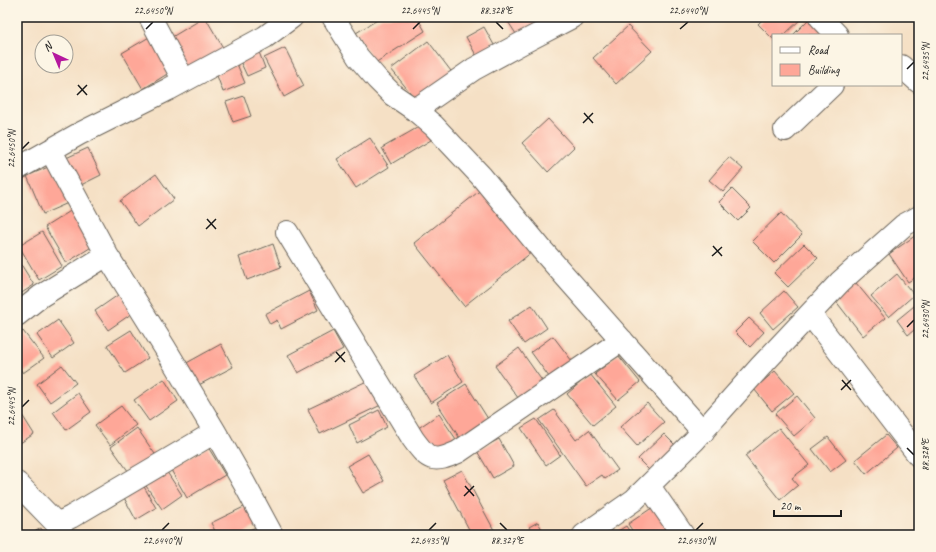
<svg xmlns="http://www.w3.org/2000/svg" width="936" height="552" font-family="Caveat,sans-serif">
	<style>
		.building { fill: #fea798 }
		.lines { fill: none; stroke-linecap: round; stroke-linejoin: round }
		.minor-casing { stroke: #686157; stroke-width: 24 }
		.minor { stroke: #fff; stroke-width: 22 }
		.ticks { fill: none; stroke: #1c1c1c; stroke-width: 1.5 }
		.neatline { fill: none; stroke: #1c1c1c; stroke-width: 1.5 }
		.ticks-label { font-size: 10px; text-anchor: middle; fill: #1c1c1c }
	</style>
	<rect width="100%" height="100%" fill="#fcf5e5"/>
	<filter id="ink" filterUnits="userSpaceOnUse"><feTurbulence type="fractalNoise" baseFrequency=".025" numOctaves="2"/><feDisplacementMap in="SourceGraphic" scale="8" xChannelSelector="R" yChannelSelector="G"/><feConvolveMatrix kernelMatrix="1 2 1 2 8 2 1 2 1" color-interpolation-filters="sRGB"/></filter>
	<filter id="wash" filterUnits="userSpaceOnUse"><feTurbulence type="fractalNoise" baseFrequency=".012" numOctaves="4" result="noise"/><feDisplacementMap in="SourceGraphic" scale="16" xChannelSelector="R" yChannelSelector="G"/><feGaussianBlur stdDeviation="0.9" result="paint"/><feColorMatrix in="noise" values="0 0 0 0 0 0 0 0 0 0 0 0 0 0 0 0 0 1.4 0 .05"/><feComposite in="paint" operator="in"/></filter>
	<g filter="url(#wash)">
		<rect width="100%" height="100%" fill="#f5e0c5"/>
		<g id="blocks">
			<path class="building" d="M205,17L225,51L187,73L167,40Z
				M382,17H417L425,31L375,63L356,33Z
				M505,17H540L544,22L518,37Z
				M765,17H803L784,35H773V39L758,24Z
				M811,17L835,35H793Z
				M628,26L652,51L616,84L593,58Z
				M484,27L499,54L481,64L466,37Z
				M151,36L172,71L143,89L122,53Z
				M428,41L454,75L417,101L391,69Z
				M285,48L304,86L284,97L264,58Z
				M259,52L265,68L247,76L240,61Z
				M237,64L245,83L223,92L216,73Z
				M244,96L251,116L233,122L226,102Z
				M548,119L574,147L548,172L522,143Z
				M422,125L431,140L391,164L382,148Z
				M370,138L389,167L356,188L337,159Z
				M88,148L101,175L77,187L64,159Z
				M729,157L743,169L723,192L709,180Z
				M53,165L68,203L43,214L27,176Z
				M156,174L174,199L138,226L120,201Z
				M482,189L532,252L464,306L414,243Z
				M732,189L751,208L738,221L719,202Z
				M72,210L93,246L66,263L45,227Z
				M781,213L802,235L774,263L752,241Z
				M42,232L62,266L39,280L19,246Z
				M919,233V275L908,282L889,254Z
				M273,244L281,267L247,280L239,257Z
				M804,244L818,258L788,287L774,273Z
				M17,258L34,285L17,296Z
				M897,274L914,295L889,317L871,296Z
				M856,283L885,318L863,336L835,300Z
				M309,291L318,310L281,329L277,320L270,324L265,314Z
				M784,291L798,307L773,329L760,313Z
				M121,293L134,312L108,330L95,311Z
				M919,302V326L908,335L897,320Z
				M532,305L547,328L524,344L508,321Z
				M749,318L764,332L750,347L735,332Z
				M58,320L74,343L53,358L37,335Z
				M131,330L148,358L125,373L107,345Z
				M23,331L44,358L23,373L17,365V336Z
				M333,331L343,349L298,373L288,355Z
				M553,336L575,365L552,381L531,352Z
				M221,344L233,367L195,387L183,365Z
				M519,348L545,385L521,402L495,366Z
				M447,355L463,382L431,403L414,376Z
				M618,355L640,382L618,400L595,374Z
				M62,365L76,383L50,402L37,384Z
				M775,371L794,393L772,411L754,389Z
				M590,374L616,406L593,425L567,394Z
				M164,379L178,401L149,421L134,400Z
				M369,380L381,405L320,434L308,409Z
				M466,384L490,422L461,440L437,403Z
				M78,393L91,412L66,430L53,412Z
				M797,396L815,418L794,436L775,414Z
				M647,403L664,422L637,446L620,427Z
				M121,406L136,425L110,445L95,425Z
				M17,407L34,434L17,445Z
				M379,410L387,427L357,443L349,425Z
				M554,410L576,440L589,430L618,470L605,479L602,475L586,486L539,420Z
				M439,414L458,442L436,455L417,429Z
				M536,419L560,455L546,465L521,428Z
				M137,428L157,457L131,475L111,447Z
				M779,428L809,465L792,478L798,485L780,500L745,456Z
				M664,434L677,447L651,472L638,459Z
				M886,435L897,448L866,474L855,460Z
				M828,437L846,460L830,472L812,449Z
				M499,439L514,466L493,478L477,451Z
				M208,447L225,475L187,498L171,470Z
				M368,454L384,481L363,493L347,466Z
				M165,469L182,495L162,509L144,483Z
				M462,470L494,530L485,535H472L443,480Z
				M142,483L156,508L136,520L122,494Z
				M659,503L681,535H635L628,524Z
				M250,504L260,525L239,535H217L211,523Z
				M538,522L545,535H530L533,534L529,527Z
				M626,526L632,535H612Z
				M41,528L45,535H29Z"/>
		</g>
	</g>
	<g filter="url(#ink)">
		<use href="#blocks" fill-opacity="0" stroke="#686157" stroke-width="1"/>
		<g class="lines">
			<defs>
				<path id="minor" d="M150,17L184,81
					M333,17L358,57L377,79L393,95L415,110L434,126L481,176L542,250L703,432
					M820,17L837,35
					M901,66L919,82
					M415,110L474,69L522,43L572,17
					M785,130L832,85
					M51,151L107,255L165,348L215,432L244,483L272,535
					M17,169L79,134L169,89L265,37L292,17
					M287,232L413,439C429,461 433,463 458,452L622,340
					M810,314L919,456
					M17,315L41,296L107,255
					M17,483L54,521L61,522L71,517L215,432
					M649,486L683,535
					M584,535L634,500L694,441L760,367L840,282L904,225L919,217"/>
			</defs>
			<use href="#minor" class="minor-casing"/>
			<use href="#minor" class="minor"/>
		</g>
	</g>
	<path class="ticks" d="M496,22L503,29M146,29L153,22M413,29L420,22M680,29L688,22M907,69L914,62M78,85L87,95M77,95L87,85M584,113L593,123M583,123L593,113M22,149L29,142M207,219L216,229M206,229L216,219M713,246L722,256M712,256L722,247M907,327L914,320M336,352L345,362M335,362L345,352M842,380L851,390M841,390L851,380M22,407L29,400M907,448L914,455M465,486L474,496M464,496L474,486M500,523L507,530M162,530L169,523M429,530L436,523M696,530L703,523"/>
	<rect width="936" height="552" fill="none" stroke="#fcf5e5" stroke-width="44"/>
	<rect x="772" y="34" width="130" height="52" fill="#fcf5e5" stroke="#a29e95"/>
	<rect x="780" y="47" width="20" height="6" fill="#ffffff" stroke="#a29e95"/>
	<text x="808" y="54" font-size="12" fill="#1c1c1c">Road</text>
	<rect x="780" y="64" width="20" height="12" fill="#fea798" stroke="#a29e95"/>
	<text x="808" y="74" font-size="12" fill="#1c1c1c">Building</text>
	<g transform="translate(54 54) rotate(316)"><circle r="19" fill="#fcf5e5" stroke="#a29e95"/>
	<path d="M0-3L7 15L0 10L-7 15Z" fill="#b5179e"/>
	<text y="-6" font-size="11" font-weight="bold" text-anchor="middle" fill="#1c1c1c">N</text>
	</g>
	<path d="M774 510v6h67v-6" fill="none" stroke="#1c1c1c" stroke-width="2"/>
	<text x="780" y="510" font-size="12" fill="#1c1c1c" stroke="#fcf5e5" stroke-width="3" paint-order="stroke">20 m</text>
	<rect x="22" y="22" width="892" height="508" class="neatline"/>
	<g class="ticks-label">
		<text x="153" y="14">22.6450°N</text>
		<text x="420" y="14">22.6445°N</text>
		<text x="496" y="14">88.328°E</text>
		<text x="688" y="14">22.6440°N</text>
		<text transform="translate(925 62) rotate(-90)" y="4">22.6435°N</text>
		<text transform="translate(11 149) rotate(-90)" y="4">22.6450°N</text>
		<text transform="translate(925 320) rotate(-90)" y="4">22.6430°N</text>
		<text transform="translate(11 407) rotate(-90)" y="4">22.6445°N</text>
		<text transform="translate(925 455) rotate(-90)" y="4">88.328°E</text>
		<text x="162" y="544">22.6440°N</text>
		<text x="429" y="544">22.6435°N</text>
		<text x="507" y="544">88.327°E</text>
		<text x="696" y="544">22.6430°N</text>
	</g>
</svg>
